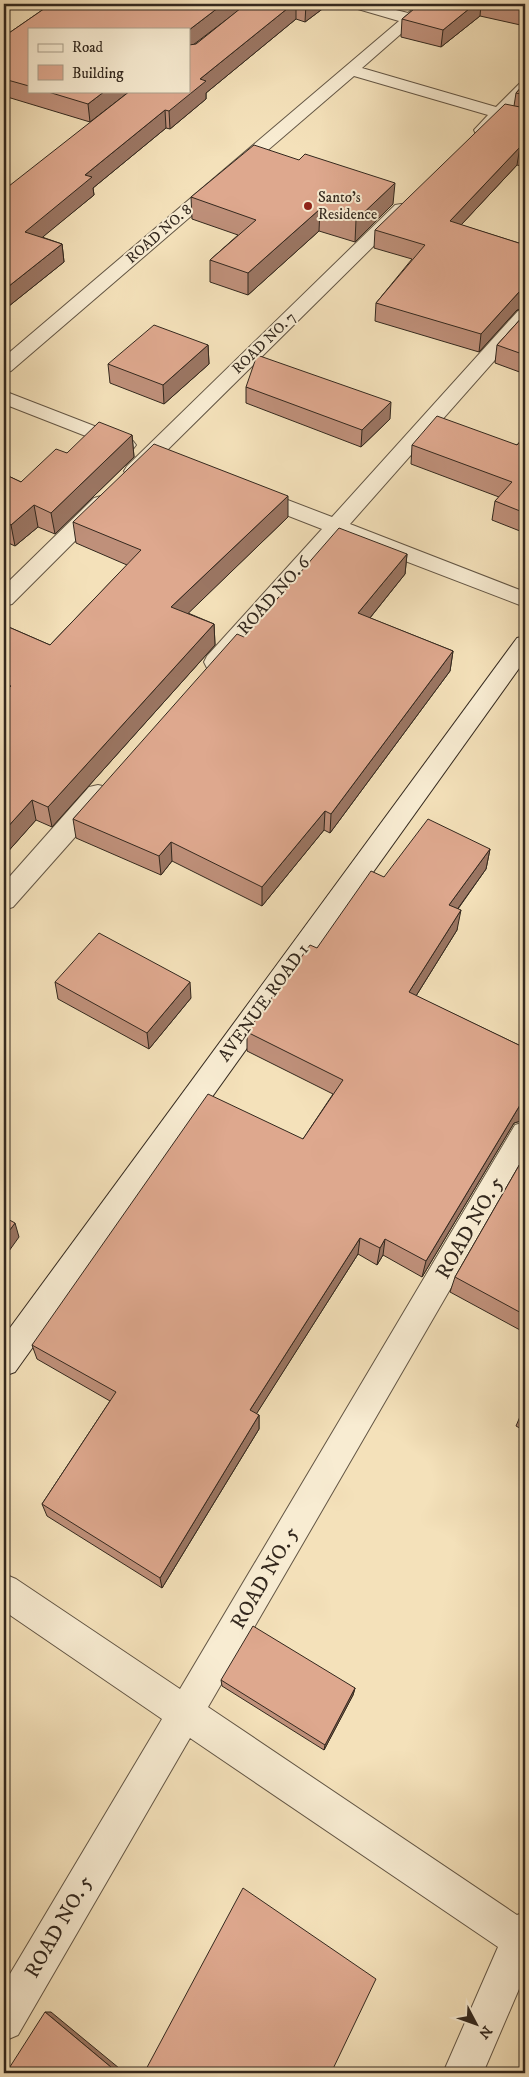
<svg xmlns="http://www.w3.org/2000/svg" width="529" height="2077" font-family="'IM FELL DW Pica',serif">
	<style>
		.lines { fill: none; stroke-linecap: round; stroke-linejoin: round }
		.street-casing { stroke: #635645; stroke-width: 2 }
		.secondary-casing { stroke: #33281e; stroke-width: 2 }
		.street { fill: #f8ecd2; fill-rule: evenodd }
		.secondary { fill: #f8ecd2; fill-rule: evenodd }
		.wall { fill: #bf907a; stroke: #33281e; fill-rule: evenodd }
		.shaded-wall { fill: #9b7663; stroke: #33281e }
		.building { fill: #dea88e; stroke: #33281e }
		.poi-dot { fill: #8f2418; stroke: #f8ecd2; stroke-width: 2 }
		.labels { text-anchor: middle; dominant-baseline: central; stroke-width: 4; stroke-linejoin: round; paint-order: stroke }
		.far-poi-label { font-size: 15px; fill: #33281e; stroke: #f8ecd2; text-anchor: start }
		.far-street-label { font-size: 15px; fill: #33281e; stroke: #f8ecd2 }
		.street-label { font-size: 18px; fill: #33281e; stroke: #f8ecd2 }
		.near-street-label { font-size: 21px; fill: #33281e; stroke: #f8ecd2 }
	</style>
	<rect width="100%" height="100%" fill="#f4e1ba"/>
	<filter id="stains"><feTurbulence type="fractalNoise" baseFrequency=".004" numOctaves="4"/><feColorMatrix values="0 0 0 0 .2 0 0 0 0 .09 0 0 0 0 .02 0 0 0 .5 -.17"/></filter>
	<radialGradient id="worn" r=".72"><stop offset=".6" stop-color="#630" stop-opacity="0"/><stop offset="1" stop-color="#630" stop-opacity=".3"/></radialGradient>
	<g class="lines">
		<defs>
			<path id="street" d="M349,4H372L408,13L419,4H435L362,68L496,107L519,84L525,82V96L511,111L525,115V125L503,119L488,134H476L474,130L488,115L354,76L11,371L4,373V357L399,21L351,7Z
				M401,204L407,205L410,209L407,213L141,476L134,478L127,476L124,471L127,466L395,205Z
				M525,309V326L350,524L525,592V607L340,536L223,668L215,670L207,668L204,662L207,656L322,529L245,499L242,494L245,489L252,487L259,489L332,517L518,311Z
				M4,391L133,441L136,445L133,449L126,451L119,449L4,404Z
				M101,496L108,498L112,503L108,508L12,604L4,606V586L94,498Z
				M98,785L107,787L110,794L107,801L13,907L4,910V883L89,787Z
				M525,1122V1160L208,1707L517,1915L525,1912V1975L483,2073H443L498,1947L190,1738L18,2035L4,2041V1984L162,1719L4,1611V1574L16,1579L180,1689L515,1125Z"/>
			<path id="secondary" d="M525,636V660L15,1372L4,1376V1336L517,638Z"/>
		</defs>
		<use href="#street" class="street-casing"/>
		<use href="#secondary" class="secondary-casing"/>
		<use href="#street" class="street"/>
		<use href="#secondary" class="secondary"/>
	</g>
	<path class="wall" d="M51,4H329L305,22L296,19L206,93V99L170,129L166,128L93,188L94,195L42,237L62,244L64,262L4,310V187L9,186L189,91V29H29V91H130L90,122L4,96V34L9,33ZM234,14L196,44H193Z
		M394,4H417L410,9Z
		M420,4H525V26L480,16L441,47L401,37L402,19Z
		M525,83V167L517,165L461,225L525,245V308L517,310L479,352L375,321L376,303L412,259L374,248L375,230L514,106L516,93Z
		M191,197L393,204L355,242L319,231L248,295L210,282V260L238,235L192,219Z
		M525,314V374L495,363L497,345Z
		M208,345L209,364L164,404L110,383L108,364Z
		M246,387L390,419L361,447L246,403Z
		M132,435L134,457L55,534L38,527L15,546L4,541V474L21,482L67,453Z
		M525,436V533L492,520L495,501L499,497L411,464L412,445H517Z
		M288,517L188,613L214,624L215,645L52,827L36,820L4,856V625L50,645L127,565L76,543L73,522Z
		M407,554L405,574L370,618L453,651L450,671L330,833L324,830L262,906L172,861L161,875L76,838L73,819L244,637Z
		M490,849L486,869L458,909L457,930L416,996L525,1048V1121L524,1120L514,1123L422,1277L383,1255L377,1265L358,1254L256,1414L259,1415V1429L162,1588L47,1516L42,1504L110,1401L37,1359L32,1345L303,1139L333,1094L247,1051V1032L317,948L384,877Z
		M55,982L191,998L149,1049L58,999Z
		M525,1155V1321L520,1330L450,1292L455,1277Z
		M525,1405V1431L516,1426Z
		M221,1680L355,1688L353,1695L324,1750L222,1686Z"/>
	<path class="shaded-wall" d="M223,4H247L189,48V30Z
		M293,4H296V19L206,93V99L170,129L169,111L200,79Z
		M306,4H329L305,22Z
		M411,4H417L410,9Z
		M475,4H481L480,16L441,47L443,30Z
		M105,91H130L90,122L88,104Z
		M165,110L166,128L93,188L94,195L27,250L25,232L85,175Z
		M520,147L517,165L448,239L450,221Z
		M395,183L393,204L355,242L356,220Z
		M320,209L319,231L248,295V273Z
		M62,244L64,262L4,310V290Z
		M525,290V308L517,310L479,352L481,334L519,292Z
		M208,345L209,364L164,404L163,385Z
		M391,402L390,419L361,447L362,430Z
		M132,435L134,457L55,534L51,513Z
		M288,496V517L173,628L171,607Z
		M34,505L38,527L15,546L11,525Z
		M407,554L405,574L357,634L358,613Z
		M214,624L215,645L52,827L48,807Z
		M453,651L450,671L330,833L331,814Z
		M32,800L36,820L4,856V831Z
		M325,811L324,830L262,906V887Z
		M171,842L172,861L161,875L159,856Z
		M490,849L486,869L446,925L449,905Z
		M461,910L457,930L406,1012L409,992Z
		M190,982L191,998L149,1049L147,1033Z
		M525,1103V1118L524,1120L514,1123L422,1277L426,1261L520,1105Z
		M15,1223L19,1237L4,1258V1238Z
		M360,1238L358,1254L250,1424V1410Z
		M385,1239L383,1255L377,1265L380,1248Z
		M525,1316V1321L520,1330Z
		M259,1415V1429L162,1588L160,1578Z
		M355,1688L353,1695L324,1750L325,1745Z
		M45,2012H51L125,2073H118Z"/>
	<path class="building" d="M51,4H223L189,30V29H29V86L4,79V34L9,33Z
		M246,4H293L200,79L206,81L169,111L165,110L85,175L92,177L25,232L62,244L4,290V187L9,186L130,91H189V45L196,44Z
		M420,4H475L443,30L402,19Z
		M506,4H525V8Z
		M525,83V95L516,93Z
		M45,91H105L88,104Z
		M505,104L525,108V149L520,147L450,221L525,245V290L519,292L481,334L376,303L425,245L375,230Z
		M254,145L299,160L305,154L395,183L356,220L320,209L248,273L210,260L256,220L191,197Z
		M525,314V355L497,345Z
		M154,325L208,345L163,385L108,364Z
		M257,355L391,402L362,430L246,387Z
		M437,416L517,445L525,436V513L495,501L512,482L412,445Z
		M99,422L132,435L51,513L34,505L11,525L4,521V474L21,482L56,449L67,453Z
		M154,444L288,496L171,607L214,624L48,807L32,800L4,831V693L11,686L4,683V625L50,645L141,550L73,522Z
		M339,528L407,554L358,613L453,651L331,814L325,811L262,887L171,842L159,856L73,819L237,634L244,637Z
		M428,819L490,849L449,905L461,910L409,992L525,1048V1103L520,1105L426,1261L385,1239L380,1248L360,1238L250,1410L259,1415L160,1578L42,1504L116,1392L32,1345L208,1094L303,1139L343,1080L247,1032L310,945L317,948L371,871L384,877Z
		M99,933L190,982L147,1033L55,982Z
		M525,1155V1315L455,1277Z
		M4,1217L15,1223L4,1238Z
		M525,1405V1417L521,1415Z
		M253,1626L355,1688L325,1745L221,1680Z
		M243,1888L376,1979L331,2073H144Z
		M45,2012L118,2073H6Z"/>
	<circle class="poi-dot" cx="308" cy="206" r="5"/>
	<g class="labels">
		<g class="far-poi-label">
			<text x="318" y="197">Santo's<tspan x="318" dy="17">Residence</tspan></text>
		</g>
		<g class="far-street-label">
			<text transform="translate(159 234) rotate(-41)">ROAD NO. 8</text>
			<text transform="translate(264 343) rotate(-44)">ROAD NO. 7</text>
		</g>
		<g class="street-label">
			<text transform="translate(274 596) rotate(-48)">ROAD NO. 6</text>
			<text transform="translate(264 1003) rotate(-54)">AVENUE ROAD 1</text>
		</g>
		<g class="near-street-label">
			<text transform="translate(470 1228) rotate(-60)">ROAD NO. 5</text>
			<text transform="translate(265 1578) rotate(-60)">ROAD NO. 5</text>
			<text transform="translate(59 1927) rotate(-60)">ROAD NO. 5</text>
		</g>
	</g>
	<rect width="529" height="2077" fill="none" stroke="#f4e1ba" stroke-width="20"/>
	<rect x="5" y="5" width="519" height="2067" fill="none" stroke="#33281e" stroke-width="2.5"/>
	<rect x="10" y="10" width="509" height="2057" fill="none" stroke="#33281e"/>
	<rect x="28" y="28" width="162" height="65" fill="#f8ecd2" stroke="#a99e8a"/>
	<rect x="38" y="44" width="25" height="8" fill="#f8ecd2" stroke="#a99e8a"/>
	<text x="72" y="52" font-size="15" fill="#33281e">Road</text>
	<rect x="38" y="65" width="25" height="15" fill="#dea88e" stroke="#a99e8a"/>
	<text x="72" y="78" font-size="15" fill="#33281e">Building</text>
	<g transform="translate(476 2024) rotate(131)" stroke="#f8ecd2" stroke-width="4" paint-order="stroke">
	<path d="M0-4L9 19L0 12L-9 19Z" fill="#33281e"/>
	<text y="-8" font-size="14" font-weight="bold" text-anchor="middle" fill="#33281e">N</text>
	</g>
	<rect width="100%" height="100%" filter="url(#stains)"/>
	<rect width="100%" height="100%" fill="url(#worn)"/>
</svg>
